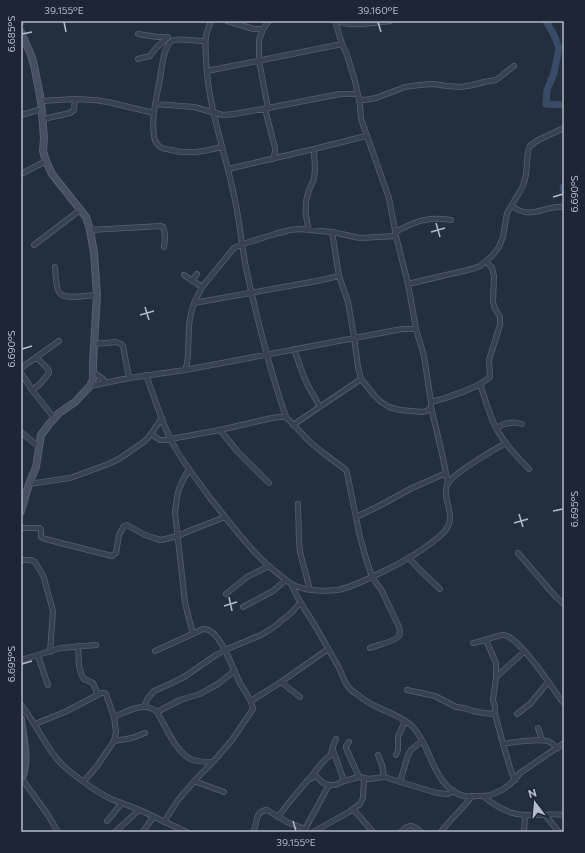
<svg xmlns="http://www.w3.org/2000/svg" width="585" height="853" font-family="Commissioner,sans-serif">
	<style>
		.lines { fill: none; stroke-linecap: round; stroke-linejoin: round }
		.river { stroke: #394c67; stroke-width: 7 }
		.street-casing { stroke: #565f6c; stroke-width: 6 }
		.secondary-casing { stroke: #565f6c; stroke-width: 8 }
		.street { stroke: #38414e; stroke-width: 4.5 }
		.secondary { stroke: #465061; stroke-width: 6 }
		.ticks { fill: none; stroke: #b4bcc9; stroke-width: 1.5 }
		.neatline { fill: none; stroke: #b4bcc9; stroke-width: 1.5 }
		.ticks-label { font-size: 10px; text-anchor: middle; fill: #b4bcc9 }
	</style>
	<rect width="100%" height="100%" fill="#242f3e"/>
	<g class="lines">
		<path class="river" d="M546,21L554,35L559,48L554,73L547,90L546,104L564,105
			M564,186L563,187L564,191"/>
		<defs>
			<path id="street" d="M211,21C210,25 208,28 207,32C204,41 206,51 206,60C208,110 227,156 236,205C240,226 242,247 246,268C257,319 269,368 286,417
				M227,21L254,29H263
				M339,21C348,28 378,22 390,21
				M21,23L22,21
				M138,34L157,37H168
				M205,41C196,42 179,37 172,41C163,46 162,69 160,78C157,97 151,116 154,135C154,139 156,143 159,146C162,149 167,149 171,150C188,155 205,151 222,147
				M138,59L150,56L156,48L168,37
				M207,71L342,44
				M359,99L364,100L376,98L405,87L419,85L434,84L446,86L461,87L473,85L484,82L496,80L514,66
				M41,101L75,99L94,100L108,102L154,113
				M155,104L194,107L223,115L234,114L268,108L340,94H358
				M268,108L259,61V40L263,29L269,21
				M265,109L275,148V152L273,159
				M21,115L42,109
				M43,119L70,113L74,110L75,99
				M228,169L314,149L366,136
				M21,174L46,161
				M512,206C531,221 544,205 564,207
				M90,230L161,226L163,227C166,233 165,240 164,247
				M309,230C305,215 304,204 309,190C311,186 313,182 314,178C316,169 314,159 314,149
				M332,232L339,276L348,302L354,337L358,367L361,379L374,395L381,402L389,407L400,410L422,412L427,411L431,407V402L424,356L416,329L408,284L396,236L389,198L361,119L360,105L355,81L347,55L342,44L335,21
				M395,232C416,221 428,216 451,220
				M34,245L80,210
				M55,267C56,275 55,285 59,292C63,301 88,295 97,295
				M184,275L202,287
				M192,281L197,274
				M408,284L472,269L480,266L492,256L499,247L503,237L507,213L523,186L526,175L528,151L530,146L538,140L564,128
				M194,303L317,281L339,276
				M94,344L116,342L121,344L123,346L129,378
				M294,349L301,369L307,384L320,407
				M21,368L59,341
				M185,370L187,364L188,354L189,325L191,313L194,303L202,287L234,248L243,244L275,234L290,230L299,229L332,232L360,238L396,236
				M93,372L103,379L106,383
				M21,373L32,390L54,418
				M146,375C156,401 163,428 177,451C187,468 199,482 210,498C232,525 253,555 281,576C284,578 287,581 290,583C296,587 304,589 311,590C319,591 329,591 338,590C352,587 366,580 380,573C401,563 423,551 441,535C461,517 441,503 447,485C452,473 494,450 506,443
				M480,384C485,399 489,414 496,428C504,443 517,457 529,469
				M90,386L129,378L185,370L402,329H416
				M32,390L40,384L49,373L48,369L36,357
				M431,402C447,398 478,388 490,377L489,360L500,325V317L495,309L493,302L494,276L492,268L486,261
				M431,407L443,458L448,484
				M293,425L361,379
				M496,428C505,423 512,421 522,424
				M220,430L237,451L269,483
				M21,432L34,443L39,446
				M151,434L160,440H165L220,430L272,418L281,417H286L310,442L322,452L346,470L347,473L360,537L367,562L372,577L382,591L399,627C400,631 401,634 398,637C394,642 377,645 370,648
				M189,469L183,480L179,489L177,497L175,512L185,603L193,634
				M29,484L70,478L106,465L119,459L145,441L151,434L162,418
				M298,504L299,540L300,552L310,590
				M356,517L379,506L412,488L446,473
				M21,528H40L41,529V537L45,539L112,556L116,553L119,535L124,526L127,525L145,535L154,538L161,540L178,536L189,531L225,517
				M518,553L556,597L564,604
				M409,558L420,570L440,589
				M21,560H31L35,562L43,575L53,611L50,652
				M291,584C294,590 297,597 301,603C306,612 312,620 317,629C324,641 331,654 338,666C342,673 344,684 351,690C358,695 365,701 373,705C386,712 402,716 413,727C432,747 433,788 464,796C469,797 474,796 479,796C495,797 511,786 520,773L564,743
				M226,594L247,577L269,566
				M243,607L273,591L286,580
				M486,640L496,663V677L493,700L495,707V714L503,744L511,771L515,780
				M473,643C480,642 498,635 504,635C519,637 552,687 561,700L564,703
				M78,646L79,666L82,676L84,679L93,683L98,695
				M155,651L199,631C200,630 203,629 205,629C220,630 233,669 239,681C243,690 252,699 253,709L232,740L213,762L198,777L178,800L164,822
				M38,656L48,685
				M21,660L61,648L96,645
				M496,677L524,652
				M281,682L300,697
				M407,690L435,696L456,707L464,708L473,711L483,713L495,714
				M251,701L281,682L328,649
				M21,705C35,722 43,742 57,759C68,772 95,791 111,799C121,803 130,806 140,810C156,818 171,825 187,832
				M144,706L148,698L154,691L172,683L184,677L216,655L225,650L261,635L274,627L292,612L300,603
				M157,712L180,700L200,694L207,690L218,684L234,671
				M517,714L530,704L548,682
				M114,717C128,711 144,701 157,712C166,727 177,755 193,760C199,762 207,762 213,762
				M35,724L67,711L101,693H104L106,694L114,717L116,732L114,741L97,766L84,781
				M538,728L542,740
				M114,741L132,738L145,733
				M349,742L346,746V748L359,777
				M503,744C513,742 541,738 550,742C553,744 555,746 558,748
				M333,750L344,781
				M378,755L382,765L384,777
				M396,755L398,750V737L405,721
				M22,779L48,815L58,832
				M308,780L316,776L323,783L329,785H335L344,781L359,777L369,779L384,777L437,793L448,794L454,791
				M194,781L224,792
				M400,782L408,755L411,750L422,741
				M483,796C495,806 510,815 526,815C539,816 551,813 564,815
				M353,809L373,832
				M545,815L559,832
				M278,817C287,804 298,792 308,780C316,772 321,761 331,755L332,749L336,739
				M107,821L122,803
				M305,829L329,785
				M115,832L139,810
				M143,832L153,817
				M253,832C258,824 254,811 267,810L287,822L305,829L307,832
				M313,832L349,812L360,804L363,798L364,778
				M401,832C409,823 413,825 421,832
				M441,832C450,819 463,809 472,796
				M524,832L525,816"/>
			<path id="secondary" d="M21,32L31,55L34,65L41,101L44,138L43,151L46,161L52,174L86,217L87,220L90,230L94,253L97,295L93,362V379L90,386L75,402L59,413L50,423L41,435L36,467L29,484L21,511
				M21,719C23,739 30,761 21,780"/>
		</defs>
		<use href="#street" class="street-casing"/>
		<use href="#secondary" class="secondary-casing"/>
		<use href="#street" class="street"/>
		<use href="#secondary" class="secondary"/>
	</g>
	<path class="ticks" d="M64,22L66,32M378,22L381,32M22,34L32,32M553,197L563,194M436,223L440,237M431,232L445,228M145,307L149,320M140,315L154,311M22,349L32,346M553,511L563,509M519,514L523,527M514,523L528,519M229,597L232,611M224,606L237,602M22,664L32,661M293,821L296,831"/>
	<rect width="585" height="853" fill="none" stroke="#1d2633" stroke-width="44"/>
	<g transform="translate(535 803) rotate(344)" stroke="#1d2633" stroke-width="3" paint-order="stroke">
	<path d="M0-3L7 15L0 10L-7 15Z" fill="#b4bcc9"/>
	<text y="-6" font-size="11" font-weight="bold" text-anchor="middle" fill="#b4bcc9">N</text>
	</g>
	<rect x="22" y="22" width="541" height="809" class="neatline"/>
	<g class="ticks-label">
		<text x="64" y="14">39.155°E</text>
		<text x="378" y="14">39.160°E</text>
		<text transform="translate(11 34) rotate(-90)" y="4">6.685°S</text>
		<text transform="translate(574 194) rotate(-90)" y="4">6.690°S</text>
		<text transform="translate(11 349) rotate(-90)" y="4">6.690°S</text>
		<text transform="translate(574 509) rotate(-90)" y="4">6.695°S</text>
		<text transform="translate(11 664) rotate(-90)" y="4">6.695°S</text>
		<text x="296" y="846">39.155°E</text>
	</g>
</svg>
